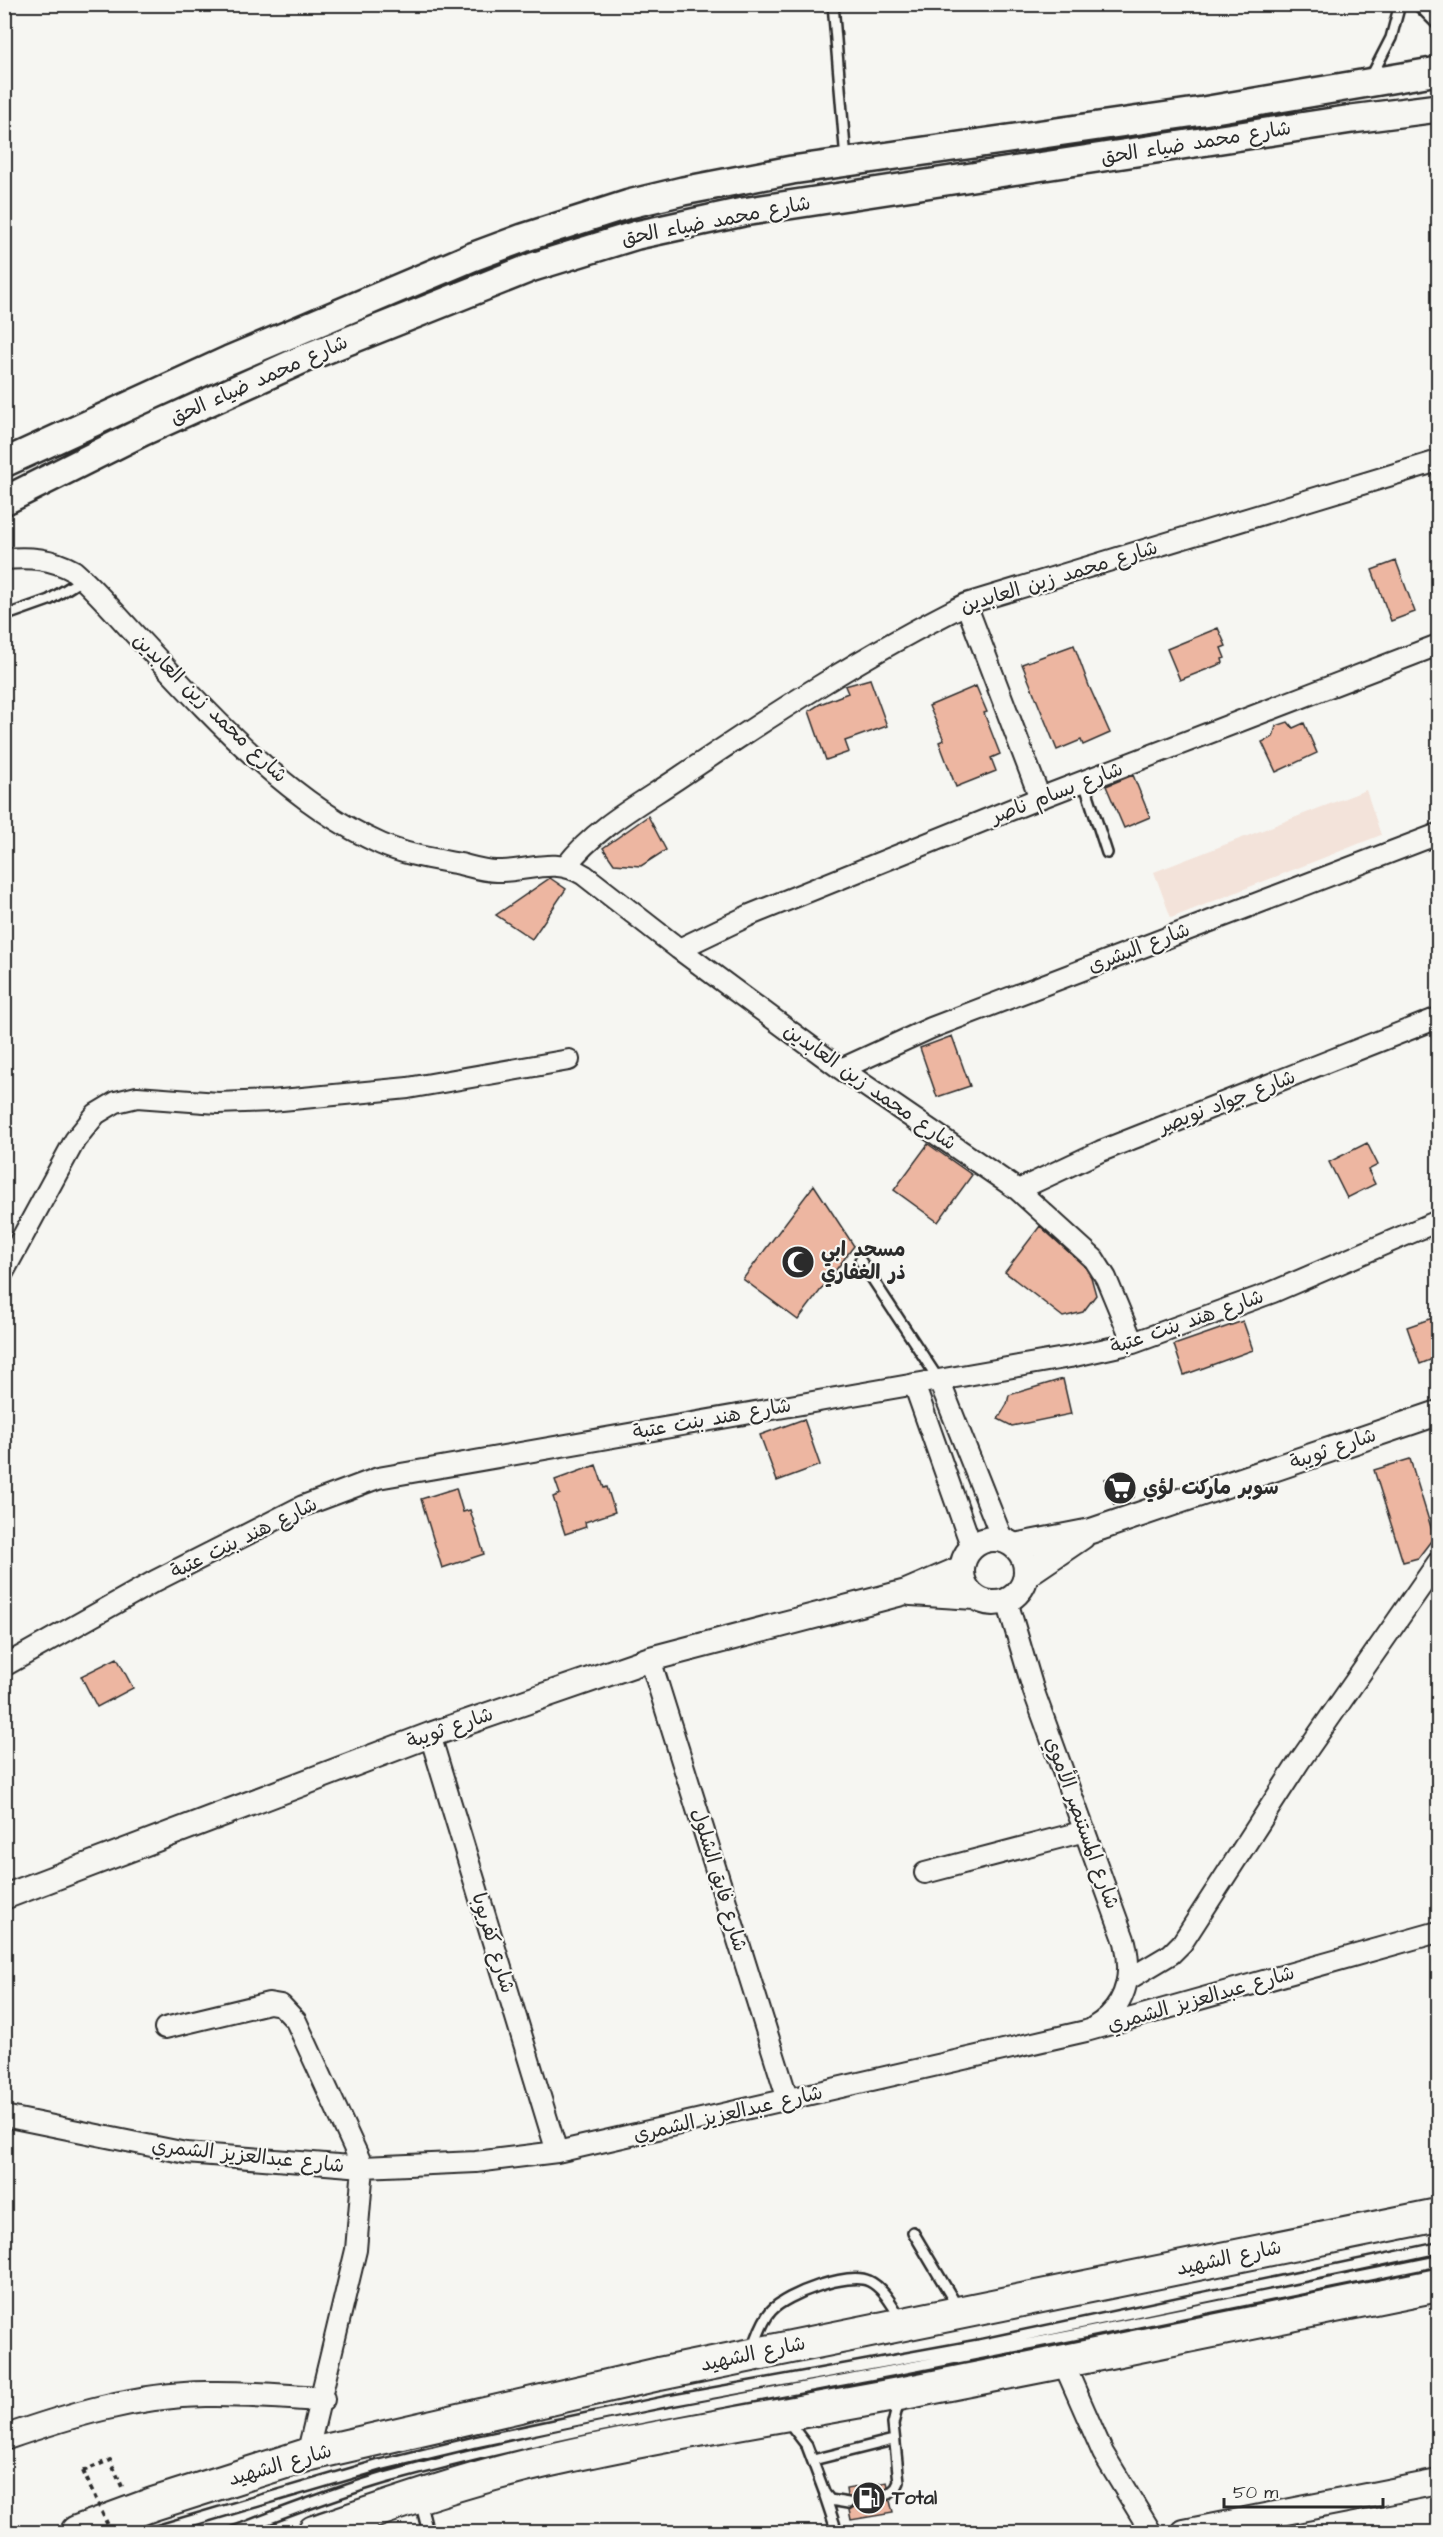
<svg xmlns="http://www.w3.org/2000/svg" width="1443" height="2537" font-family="'Architects Daughter','Playpen Sans Arabic',sans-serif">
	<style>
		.built { fill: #f3e3da }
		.building { fill: #edb6a1; stroke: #2b2b2b; stroke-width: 1.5 }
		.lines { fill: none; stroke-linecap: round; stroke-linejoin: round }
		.service-casing { stroke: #2b2b2b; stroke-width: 14 }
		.minor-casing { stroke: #2b2b2b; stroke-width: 24 }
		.tertiary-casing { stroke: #2b2b2b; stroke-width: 28 }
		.secondary-casing { stroke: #2b2b2b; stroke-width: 32 }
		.trunk-casing { stroke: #2b2b2b; stroke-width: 36 }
		.path { stroke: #2b2b2b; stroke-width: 4; stroke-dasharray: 4.5 4.5; stroke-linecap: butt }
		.service { stroke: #f6f6f2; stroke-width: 9 }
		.minor { stroke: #f6f6f2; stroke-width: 20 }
		.tertiary { stroke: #f6f6f2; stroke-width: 24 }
		.secondary { stroke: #f6f6f2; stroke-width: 27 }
		.trunk { stroke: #f6f6f2; stroke-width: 32 }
		.path-bridge { stroke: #2b2b2b; stroke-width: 4; stroke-dasharray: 4.5 4.5; stroke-linecap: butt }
		.labels { text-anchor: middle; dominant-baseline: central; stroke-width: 4.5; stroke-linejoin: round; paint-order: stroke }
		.street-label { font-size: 20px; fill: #2b2b2b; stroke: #f6f6f2 }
		.poi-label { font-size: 20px; font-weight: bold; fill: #2b2b2b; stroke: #f6f6f2; text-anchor: start }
	</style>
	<rect width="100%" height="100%" fill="#f6f6f2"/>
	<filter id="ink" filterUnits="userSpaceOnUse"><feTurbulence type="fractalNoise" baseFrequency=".0167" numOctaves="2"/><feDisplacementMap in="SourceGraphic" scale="12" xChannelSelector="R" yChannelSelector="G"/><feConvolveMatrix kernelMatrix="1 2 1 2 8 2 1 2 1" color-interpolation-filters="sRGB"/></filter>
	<g filter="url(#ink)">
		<path class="built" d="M1366,790L1381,835L1171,918L1154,872Z"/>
		<path class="building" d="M1396,561L1415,612L1391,621L1372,570Z
			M1218,628L1226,646L1221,648L1225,658L1222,659L1223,663L1180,680L1167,649Z
			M1074,645L1089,686L1110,733L1083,745L1081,740L1057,750L1022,664Z
			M870,679L887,726L845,741L849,752L826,760L809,711L820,704L848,693L845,686Z
			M976,686L987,712L984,713L1000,754L991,758L996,771L956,787L939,742L944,740L929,706Z
			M1288,722L1293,728L1304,723L1317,753L1276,772L1262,742L1273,737L1276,726Z
			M1133,775L1150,817L1124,828L1106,786Z
			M648,816L666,850L641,866L614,864L603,848Z
			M550,878L566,889L532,939L496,915Z
			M952,1036L970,1086L937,1097L920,1048Z
			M1367,1143L1378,1165L1368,1170L1375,1184L1347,1198L1329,1162Z
			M928,1144L972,1175L938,1222L894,1190Z
			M814,1185L854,1246L798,1320L743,1279Z
			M1040,1226L1085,1267L1091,1277L1096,1295L1083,1312L1063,1317L1005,1272Z
			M1438,1316V1357L1420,1364L1407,1327Z
			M1243,1321L1253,1350L1184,1375L1174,1345Z
			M1063,1379L1071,1414L1012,1426L998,1419L1007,1404L1009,1395Z
			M804,1419L820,1465L777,1481L760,1435Z
			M1410,1459L1434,1537L1418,1558L1403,1562L1374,1470Z
			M596,1465L604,1488L607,1487L615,1512L585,1522L586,1527L565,1534L553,1497L560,1494L555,1480Z
			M1127,1473L1134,1497L1114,1505L1105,1479Z
			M456,1488L463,1512L470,1510L484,1554L442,1568L421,1499Z
			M117,1658L133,1688L97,1707L81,1676Z
			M887,2482L888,2486L882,2495L884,2499L890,2501L893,2513L851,2520L849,2510L854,2507V2501L847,2496L846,2489Z"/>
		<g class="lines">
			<defs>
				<path id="service" d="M833,4L846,160
					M1417,4L1438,25
					M1371,77L1391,38L1400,4
					M4,616L49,600L83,579
					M1084,782L1107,853
					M860,1260L939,1380
					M913,2232L957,2306
					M753,2348C758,2336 762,2321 771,2311C786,2294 849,2271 869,2281C884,2288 893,2307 902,2320
					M787,2420L807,2446L825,2494L830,2500L848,2503
					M813,2460L893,2440
					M889,2494L896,2488L899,2482L893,2424L899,2400
					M825,2496L837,2532
					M420,2501L428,2532
					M153,2532L380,2465L475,2442L664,2402L979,2345L1438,2248
					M233,2532C283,2513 334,2493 385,2478C551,2432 721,2403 890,2371C1073,2336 1256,2298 1438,2261"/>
				<path id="minor" d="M4,559C30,557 51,558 74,571C99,593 120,619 143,643C211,716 289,803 381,844C406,855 434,859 460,864C472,867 484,871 496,871C527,872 555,856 584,875L679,949L841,1069L1018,1190L1094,1259L1106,1278L1133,1343
					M966,604L1040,798
					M566,866C595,828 638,805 677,779C770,716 865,654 966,604L1438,461
					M679,949L750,915L1040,798L1438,645
					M841,1069L931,1028L1438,834
					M1018,1190L1101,1151L1438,1018
					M4,1271L75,1140L96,1114L116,1102L137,1097L218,1103L271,1101L408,1088L569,1060
					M939,1380L1003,1541
					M914,1384L972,1548
					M1007,1601L1034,1692L1125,1942C1133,1976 1126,2008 1094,2027
					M650,1659L788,2100
					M4,1666L155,1581L303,1506L378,1478L1070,1357L1133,1343L1273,1292L1438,1221
					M430,1735L557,2152
					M925,1873L1085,1831
					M1129,1979L1171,1954L1182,1943L1299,1762L1438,1562
					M165,2028L269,2003L281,2005L296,2021L363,2167L356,2250L307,2455
					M4,2116L186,2153L363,2167L476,2162L557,2152L1086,2031L1438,1932
					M1063,2362L1103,2453L1151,2532"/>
				<path id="tertiary" d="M962 1571a32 32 0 1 1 64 0a32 32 0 1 1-64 0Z
					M1014,1546L1091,1531L1438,1413
					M1026,1575L1082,1537
					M911,1593L975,1597
					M4,1897L430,1735L650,1659L906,1592L962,1568
					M4,2438C70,2415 136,2395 206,2394C245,2393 284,2397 322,2399
					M1184,2532L1438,2482"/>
				<path id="secondary" d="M4,463L229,360L472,257L523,238L629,204L683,191L792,170L1203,111L1438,71
					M4,501L142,432L310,356L533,267L637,235L743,212L1352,119L1438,108"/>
				<path id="trunk" d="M77,2532L153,2504L307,2455L659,2374L1438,2215
					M314,2532C390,2506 467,2479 546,2461C663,2434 782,2416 899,2394C1079,2359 1259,2322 1438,2285"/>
			</defs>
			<use href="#service" class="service-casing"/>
			<use href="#minor" class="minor-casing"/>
			<use href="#tertiary" class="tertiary-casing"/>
			<use href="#secondary" class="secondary-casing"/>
			<use href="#trunk" class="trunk-casing"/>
			<path class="path" d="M83,2471L110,2460L123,2489"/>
			<use href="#service" class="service"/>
			<use href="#minor" class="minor"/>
			<use href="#tertiary" class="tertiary"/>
			<use href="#secondary" class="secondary"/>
			<use href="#trunk" class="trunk"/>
			<path class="path-bridge" d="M83,2471L111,2532"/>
		</g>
	</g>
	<defs>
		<symbol id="mosque-disc" viewBox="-11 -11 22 22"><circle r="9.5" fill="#2b2b2b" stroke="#f6f6f2"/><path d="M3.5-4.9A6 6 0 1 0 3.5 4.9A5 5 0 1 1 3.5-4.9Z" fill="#fff"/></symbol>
		<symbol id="supermarket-disc" viewBox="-11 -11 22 22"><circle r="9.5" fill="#2b2b2b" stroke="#f6f6f2"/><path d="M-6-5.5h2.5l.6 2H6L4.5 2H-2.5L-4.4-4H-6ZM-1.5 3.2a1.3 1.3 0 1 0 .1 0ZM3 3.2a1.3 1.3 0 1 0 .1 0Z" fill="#fff"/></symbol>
		<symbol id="fuel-disc" viewBox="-11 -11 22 22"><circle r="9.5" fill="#2b2b2b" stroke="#f6f6f2"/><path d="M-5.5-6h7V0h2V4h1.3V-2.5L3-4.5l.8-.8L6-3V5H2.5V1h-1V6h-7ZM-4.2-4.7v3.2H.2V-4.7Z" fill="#fff"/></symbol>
	</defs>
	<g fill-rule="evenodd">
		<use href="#mosque-disc" x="779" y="1243" width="38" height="38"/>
		<use href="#supermarket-disc" x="1101" y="1469" width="38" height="38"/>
		<use href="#fuel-disc" x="850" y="2479" width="38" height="38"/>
	</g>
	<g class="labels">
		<g class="street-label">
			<text transform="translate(1196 143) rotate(-9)">شارع محمد ضياء الحق</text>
			<text transform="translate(716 221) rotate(-11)">شارع محمد ضياء الحق</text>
			<text transform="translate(259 380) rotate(-24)">شارع محمد ضياء الحق</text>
			<text transform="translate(1059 577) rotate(-17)">شارع محمد زين العابدين</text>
			<text transform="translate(210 708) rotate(44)">شارع محمد زين العابدين</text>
			<text transform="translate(1057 793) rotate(-21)">شارع بسام ناصر</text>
			<text transform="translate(1139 948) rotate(-21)">شارع البشرى</text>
			<text transform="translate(870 1087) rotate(35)">شارع محمد زين العابدين</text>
			<text transform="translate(1227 1102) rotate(-21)">شارع جواد نويصر</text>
			<text transform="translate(1187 1322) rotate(-19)">شارع هند بنت عتبة</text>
			<text transform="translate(712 1419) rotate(-10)">شارع هند بنت عتبة</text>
			<text transform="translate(1333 1449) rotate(-19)">شارع ثويبة</text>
			<text transform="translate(244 1538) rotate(-26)">شارع هند بنت عتبة</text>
			<text transform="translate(450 1728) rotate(-19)">شارع ثويبة</text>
			<text transform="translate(1082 1823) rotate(70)">شارع المستنصر الأموي</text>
			<text transform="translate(719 1880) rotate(73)">شارع فايق الشلول</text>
			<text transform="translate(493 1943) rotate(73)">شارع كفريوبا</text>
			<text transform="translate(1201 1999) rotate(-16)">شارع عبدالعزيز الشمري</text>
			<text transform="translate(728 2114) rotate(-13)">شارع عبدالعزيز الشمري</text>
			<text transform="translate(248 2156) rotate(6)">شارع عبدالعزيز الشمري</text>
			<text transform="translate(1229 2258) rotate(-12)">شارع الشهيد</text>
			<text transform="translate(753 2354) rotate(-12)">شارع الشهيد</text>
			<text transform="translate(280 2465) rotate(-16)">شارع الشهيد</text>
		</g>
		<g class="poi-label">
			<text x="821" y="1250">مسحد ابي<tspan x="821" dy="23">ذر الغفاري</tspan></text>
			<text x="1143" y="1488">سوبر ماركت لؤي</text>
			<text x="892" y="2498">Total</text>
		</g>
	</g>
	<rect width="1443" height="2537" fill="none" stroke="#f6f6f2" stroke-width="24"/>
	<rect x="12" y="12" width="1419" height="2513" fill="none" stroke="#2b2b2b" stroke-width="2" filter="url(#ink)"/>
	<path d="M1224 2498v9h159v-9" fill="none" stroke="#2b2b2b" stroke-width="3"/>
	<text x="1233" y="2498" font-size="18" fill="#2b2b2b" stroke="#f6f6f2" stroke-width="4.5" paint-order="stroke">50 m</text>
</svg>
